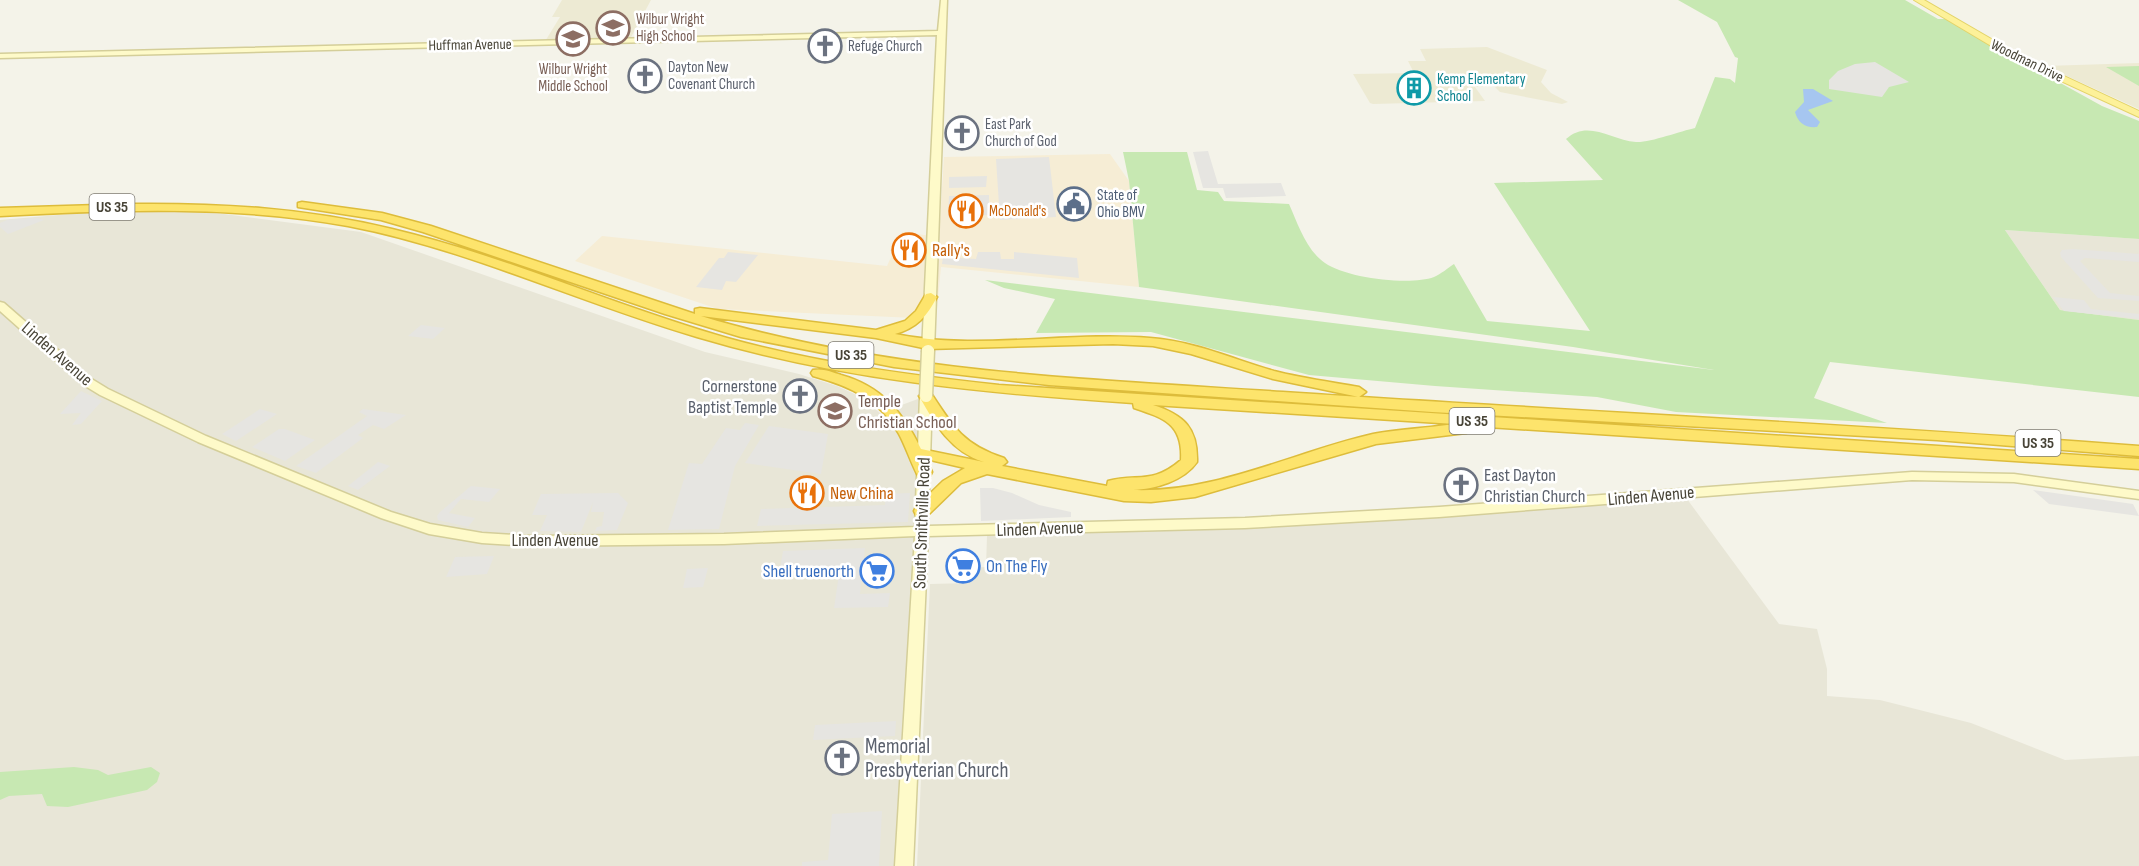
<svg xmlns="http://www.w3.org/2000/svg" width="2139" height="866" font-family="'Sofia Sans Condensed',sans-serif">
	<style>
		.residential { fill: #e8e6d7 }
		.commercial { fill: #f6edd5 }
		.education { fill: #edead3 }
		.green { fill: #c7e8b2 }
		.parking { fill: #e6e5e1 }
		.water { fill: #a6c6f0 }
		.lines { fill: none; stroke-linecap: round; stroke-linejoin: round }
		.secondary-casing { stroke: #d4ce99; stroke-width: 3 }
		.primary-casing { stroke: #e3d368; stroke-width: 2 }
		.highway-casing { stroke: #ddbc3b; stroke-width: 3 }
		.secondary { fill: #fefac9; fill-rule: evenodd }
		.primary { fill: #fdf199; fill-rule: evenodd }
		.highway { fill: #fde46c; fill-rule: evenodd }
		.secondary-bridge-casing { stroke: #d4ce99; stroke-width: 15; stroke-linecap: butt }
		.secondary-bridge { stroke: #fefac9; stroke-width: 12 }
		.labels { text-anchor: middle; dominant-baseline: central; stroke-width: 5; stroke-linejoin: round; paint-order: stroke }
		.far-education-label { font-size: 15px; fill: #785e54; stroke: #fff; text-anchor: start }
		.far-street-label { font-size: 15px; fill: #484437; stroke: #fff }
		.far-worship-label { font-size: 15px; fill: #5b616d; stroke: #fff; text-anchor: start }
		.far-culture-label { font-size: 15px; fill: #0d838f; stroke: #fff; text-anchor: start }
		.far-service-label { font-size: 15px; fill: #4e5e75; stroke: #fff; text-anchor: start }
		.far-food-label { font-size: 15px; fill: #c56008; stroke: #fff; text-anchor: start }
		.shield { fill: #fff; stroke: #7f7c73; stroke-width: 1.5 }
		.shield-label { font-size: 16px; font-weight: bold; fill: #484437 }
		.food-label { font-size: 18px; fill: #c56008; stroke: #fff; text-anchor: start }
		.street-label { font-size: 18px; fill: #484437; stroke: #fff }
		.worship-label { font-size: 18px; fill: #5b616d; stroke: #fff; text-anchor: end }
		.education-label { font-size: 18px; fill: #785e54; stroke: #fff; text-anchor: start }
		.shop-label { font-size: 18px; fill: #366cbe; stroke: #fff; text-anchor: start }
		.near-worship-label { font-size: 21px; fill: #5b616d; stroke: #fff; text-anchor: start }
	</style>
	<rect width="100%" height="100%" fill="#f4f3e9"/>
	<path class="residential" d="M163,206L361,232L705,352L799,374L837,386L861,397L880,413L926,396L906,866H0V220Z
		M2005,230L2139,239V320L2060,310Z
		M1687,499L1779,624L1817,629L1827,669V696L1880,700L1971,723L2065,760L2139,756V866H917L930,584L969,583L970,568L986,567L987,536L1371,521Z"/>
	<path class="commercial" d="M1110,154L1129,181L1139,287L941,267L936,319L718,309L575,261L602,236L887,266L902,232L939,237L944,157Z"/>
	<path class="education" d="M562,0H651L629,41L544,43L560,17H552Z
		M1487,47L1547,70L1541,82L1551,93L1568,102L1562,104L1500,92L1494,86L1475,87L1485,101L1373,104L1370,103L1353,74L1414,73L1408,61H1426L1420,49Z
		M2139,63V109L2045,66Z"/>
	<path class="green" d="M1678,0H1905L1938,19H1945L2102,106L2139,121V239L2005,230L2060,310L2139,320V397L1830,362L1814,398L1887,423L1676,412L1597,397L1435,386L1309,375L1151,332L1036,333L1055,299L1004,288L985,280L1714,370L1573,347L1139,287L1129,181L1123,152H1187L1197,190L1218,192L1224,201L1289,204C1298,224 1306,250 1325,263C1346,278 1410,286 1434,277C1441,274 1448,268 1454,264L1487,321L1590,331L1494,183L1603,180L1566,139C1588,119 1611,140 1636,142C1649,143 1681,131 1695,128L1715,77L1730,79L1735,83L1738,58L1735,57L1717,22Z
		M2139,66V86L2106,67Z
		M74,767L98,770L108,775L151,767L160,773L157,782L147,790L68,807L47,806L42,794L9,796L0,800V772Z"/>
	<path class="parking" d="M1875,62L1909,82L1889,87L1882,97L1829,89V80L1838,71L1855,64Z
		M1208,151L1218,184L1281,183L1286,196L1226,198L1223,188H1203L1193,152Z
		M1049,157L1056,217L1000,220L996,159Z
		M987,176L986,187L949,188V177Z
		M989,195V215L948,217L949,196Z
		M37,218L44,220L8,234L0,227V223L7,220Z
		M901,234L924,238L925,255L890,251Z
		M2073,249L2139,254V262L2085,258L2080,261L2110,293L2139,296V301L2098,298L2061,257L2060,253L2062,250Z
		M728,252L758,255L736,282L726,281L722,290L696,287L719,258H724Z
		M978,252H1000L1001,259H1014V252L1077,258L1079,278L942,264L943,257L976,259Z
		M2053,297L2084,300L2091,309L2139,314V319L2064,311Z
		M421,325L445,328L433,339L408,336Z
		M81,391L102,401L81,424L72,425L81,413L60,414Z
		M260,409L277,414L236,441L222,434Z
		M363,409L406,415L384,429L373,425L358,435L363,438L316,473L296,466L367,416L359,412Z
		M745,423L759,425L735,466L719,529L668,530L689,463L702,464L726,428L740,430Z
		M769,426L828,434L821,474L745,463Z
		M279,429H285L315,440L285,461L252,447Z
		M378,462L390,466L358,490L348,486Z
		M471,486L500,489L489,502L461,499L449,513L475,518L468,527L438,520L437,516L440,512Z
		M980,488H993L1012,493L1039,505L1071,512V517L981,521Z
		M2033,490L2133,504L2139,516L2049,504Z
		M618,493L628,503L617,530L595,531L597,527L602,526L604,512H591L593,502L581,532L540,531L547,515H532L541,494Z
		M910,493L908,522L757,526L761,509L885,505L886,494Z
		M865,548L860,594L890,593L888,607L834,608L840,567L780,568L783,551Z
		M494,556L487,574L446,577L455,557Z
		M708,568L703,587L683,588L687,569Z
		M896,721L895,736L813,740L815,725Z
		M882,811L879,866H802V862L828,860L832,814Z"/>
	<path class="water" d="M1803,89H1813L1833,101L1808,110L1820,122L1817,127C1805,128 1798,123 1795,112L1804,102Z"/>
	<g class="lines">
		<defs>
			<path id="secondary" d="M941,0H947L934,351L928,354L922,351L937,35L0,58V54L938,31Z
				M0,302L4,303L90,378L108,389L206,436L391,512L430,524L482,533L531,536L724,534L915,527L920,396L926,392L932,396L928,526L1245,518L1439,507L1912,472L2014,474L2139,491V499L2014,482L1912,480L1439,517L1245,528L928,536L913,866H895L915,536L724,544L531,546L482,543L429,534L381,518L198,442L100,395L82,384L0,311Z"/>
			<path id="primary" d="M1914,0H1924L2019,55L2139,111V117L2013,59Z"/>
			<path id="highway" d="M302,202L382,213L431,226L695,314V309L700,308L876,330L905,321L916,311L926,294L931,293L937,297C927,316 917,328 895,334C976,351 1067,331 1150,338C1193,341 1233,359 1274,371C1301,378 1331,382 1359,387L1366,392L1359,397L1273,379L1191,354L1153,346L1113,344L928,349L876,338L701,316C889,373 1088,379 1283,392C1568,411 1854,424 2139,446V456L1937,440L1432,412L1049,385L894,367L741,337L665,314L423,232L381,220L298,207V203Z
				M131,204C219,203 306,208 392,229C506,256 614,306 727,338C817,363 907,375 999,385L2139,459V469L1472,426L1473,428L1471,431L1466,433L1376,444L1195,497L1151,502L1124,501L987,474L961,483L928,515H916L914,511L916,507L943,481L965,468L926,459L932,472L930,476H918C911,463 906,447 899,434C880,399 849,386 813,376L811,373L813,370C822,368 832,372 841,375C881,386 903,412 921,449L984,462C951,452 935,424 919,396L926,391L931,393C953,427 964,445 1004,458L1007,462L1002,466L1107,486L1108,481C1138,473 1152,485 1181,460C1183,424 1164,418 1134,408L1133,403C984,393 841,380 697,337C580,303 468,249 348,226C233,205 116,210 0,216V208ZM1153,405L1455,424C1428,428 1400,429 1373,434C1294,452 1216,493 1133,490C1155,489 1184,481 1197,462C1198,428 1184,415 1153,405Z"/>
		</defs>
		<use href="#secondary" class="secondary-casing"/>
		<use href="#primary" class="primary-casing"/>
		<use href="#highway" class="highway-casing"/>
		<use href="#secondary" class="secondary"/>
		<use href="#primary" class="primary"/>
		<use href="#highway" class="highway"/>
		<defs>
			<path id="secondary-bridge" d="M926,396L928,351"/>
		</defs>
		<use href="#secondary-bridge" class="secondary-bridge-casing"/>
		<use href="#secondary-bridge" class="secondary-bridge"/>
	</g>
	<defs>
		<symbol id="school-ring" viewBox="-11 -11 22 22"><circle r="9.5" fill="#fff" stroke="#8d6e63" stroke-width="1.5"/><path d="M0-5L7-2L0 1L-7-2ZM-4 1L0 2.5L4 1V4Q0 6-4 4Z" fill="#8d6e63"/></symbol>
		<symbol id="church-ring" viewBox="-11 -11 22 22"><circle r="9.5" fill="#fff" stroke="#6b7280" stroke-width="1.5"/><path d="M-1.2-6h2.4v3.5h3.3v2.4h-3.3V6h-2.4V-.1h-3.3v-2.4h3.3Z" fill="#6b7280"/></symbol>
		<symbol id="building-ring" viewBox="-11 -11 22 22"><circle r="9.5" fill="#fff" stroke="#0f9aa8" stroke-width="1.5"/><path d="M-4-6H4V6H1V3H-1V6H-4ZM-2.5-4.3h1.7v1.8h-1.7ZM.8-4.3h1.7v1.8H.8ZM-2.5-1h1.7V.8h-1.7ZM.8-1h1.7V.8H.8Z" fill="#0f9aa8"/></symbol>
		<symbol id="civic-ring" viewBox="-11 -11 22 22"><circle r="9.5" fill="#fff" stroke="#5c6f8a" stroke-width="1.5"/><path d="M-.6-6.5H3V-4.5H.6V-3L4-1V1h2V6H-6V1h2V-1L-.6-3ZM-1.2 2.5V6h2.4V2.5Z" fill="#5c6f8a"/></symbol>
		<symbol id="restaurant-ring" viewBox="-11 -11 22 22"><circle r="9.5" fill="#fff" stroke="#e8710a" stroke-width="1.5"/><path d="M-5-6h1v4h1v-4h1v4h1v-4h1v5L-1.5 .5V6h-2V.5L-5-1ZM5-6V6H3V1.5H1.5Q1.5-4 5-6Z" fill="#e8710a"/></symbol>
		<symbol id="supermarket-ring" viewBox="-11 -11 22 22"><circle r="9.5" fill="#fff" stroke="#3f7fe0" stroke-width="1.5"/><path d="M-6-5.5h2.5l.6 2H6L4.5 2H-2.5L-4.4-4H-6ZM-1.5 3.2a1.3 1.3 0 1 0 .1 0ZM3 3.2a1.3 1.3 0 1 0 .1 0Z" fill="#3f7fe0"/></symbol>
	</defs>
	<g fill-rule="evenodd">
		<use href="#school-ring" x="594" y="9" width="38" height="38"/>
		<use href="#school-ring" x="554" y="20" width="38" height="38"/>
		<use href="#church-ring" x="806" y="27" width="38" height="38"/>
		<use href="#church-ring" x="626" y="57" width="38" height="38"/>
		<use href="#building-ring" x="1395" y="69" width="38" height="38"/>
		<use href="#church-ring" x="943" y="114" width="38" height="38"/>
		<use href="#civic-ring" x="1055" y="185" width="38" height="38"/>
		<use href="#restaurant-ring" x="947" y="192" width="38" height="38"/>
		<use href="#restaurant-ring" x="890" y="231" width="38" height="38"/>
		<use href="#church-ring" x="781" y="377" width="38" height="38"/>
		<use href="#school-ring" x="816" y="392" width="38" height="38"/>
		<use href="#church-ring" x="1442" y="466" width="38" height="38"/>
		<use href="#restaurant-ring" x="788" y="474" width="38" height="38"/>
		<use href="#supermarket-ring" x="944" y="547" width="38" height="38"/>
		<use href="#supermarket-ring" x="858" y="552" width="38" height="38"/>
		<use href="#church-ring" x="823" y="739" width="38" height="38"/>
	</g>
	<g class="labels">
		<g class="far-education-label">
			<text x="636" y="19">Wilbur Wright<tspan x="636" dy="17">High School</tspan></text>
			<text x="573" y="69" text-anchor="middle">Wilbur Wright<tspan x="573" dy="17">Middle School</tspan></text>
		</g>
		<g class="far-street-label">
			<text transform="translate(470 45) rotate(-1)">Huffman Avenue</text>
			<text transform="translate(2027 61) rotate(26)">Woodman Drive</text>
		</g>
		<g class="far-worship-label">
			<text x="848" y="46">Refuge Church</text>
			<text x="668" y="67">Dayton New<tspan x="668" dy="17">Covenant Church</tspan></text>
			<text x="985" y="124">East Park<tspan x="985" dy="17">Church of God</tspan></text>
		</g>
		<g class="far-culture-label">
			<text x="1437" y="79">Kemp Elementary<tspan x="1437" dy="17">School</tspan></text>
		</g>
		<g class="far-service-label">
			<text x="1097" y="195">State of<tspan x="1097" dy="17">Ohio BMV</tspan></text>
		</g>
		<g class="far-food-label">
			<text x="989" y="211">McDonald's</text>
		</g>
		<g class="shield">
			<rect x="89.5" y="194" width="45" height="26" rx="4.5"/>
			<rect x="828.5" y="342" width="45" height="26" rx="4.5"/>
			<rect x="1449.5" y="408" width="45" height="26" rx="4.5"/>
			<rect x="2015.5" y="430" width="45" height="26" rx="4.5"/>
		</g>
		<g class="shield-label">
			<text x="112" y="207">US 35</text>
			<text x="851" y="355">US 35</text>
			<text x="1472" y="421">US 35</text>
			<text x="2038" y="443">US 35</text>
		</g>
		<g class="food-label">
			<text x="932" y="250">Rally's</text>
			<text x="830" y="493">New China</text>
		</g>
		<g class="street-label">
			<text transform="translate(57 354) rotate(41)">Linden Avenue</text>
			<text transform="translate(1651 496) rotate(-5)">Linden Avenue</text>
			<text transform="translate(922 523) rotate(-88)">South Smithville Road</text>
			<text transform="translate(1040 529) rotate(-2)">Linden Avenue</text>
			<text x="555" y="540">Linden Avenue</text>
		</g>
		<g class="worship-label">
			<text x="777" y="386">Cornerstone<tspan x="777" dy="21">Baptist Temple</tspan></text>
			<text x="1484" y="475" text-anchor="start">East Dayton<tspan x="1484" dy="21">Christian Church</tspan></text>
		</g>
		<g class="education-label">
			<text x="858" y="401">Temple<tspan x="858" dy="21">Christian School</tspan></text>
		</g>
		<g class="shop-label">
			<text x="986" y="566">On The Fly</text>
			<text x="854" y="571" text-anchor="end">Shell truenorth</text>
		</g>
		<g class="near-worship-label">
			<text x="865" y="746">Memorial<tspan x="865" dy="24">Presbyterian Church</tspan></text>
		</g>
	</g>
</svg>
